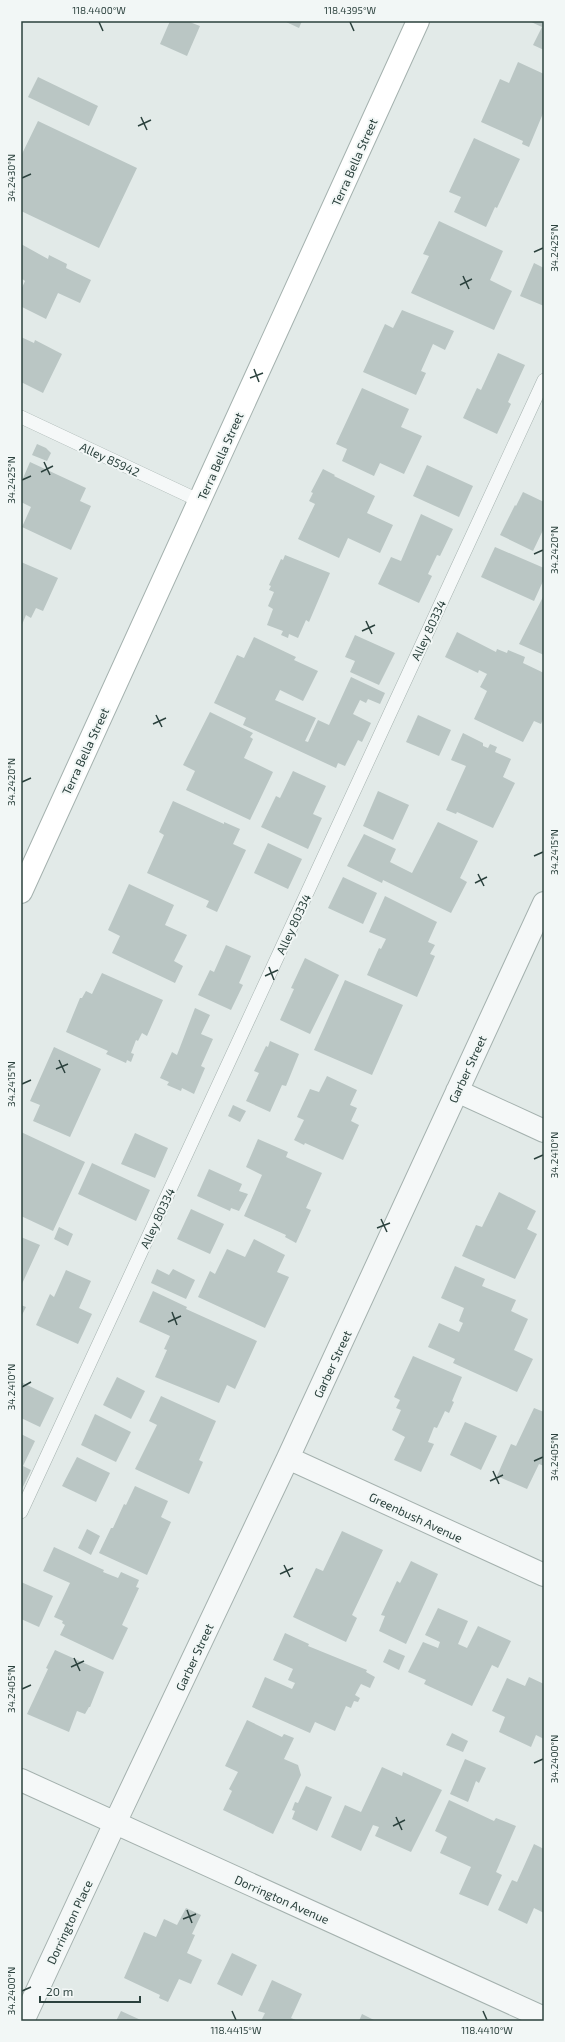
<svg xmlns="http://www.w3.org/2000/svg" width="565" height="2042" font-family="'Exo 2',sans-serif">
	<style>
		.building { fill: #bac6c4 }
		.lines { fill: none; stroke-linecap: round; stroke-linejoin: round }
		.service-casing { stroke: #a4b1ae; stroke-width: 14 }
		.minor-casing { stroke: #a4b1ae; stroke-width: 24 }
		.secondary-casing { stroke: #a4b1ae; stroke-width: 24 }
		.service { stroke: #f5f8f8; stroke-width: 13 }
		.minor { stroke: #f5f8f8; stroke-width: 22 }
		.secondary { stroke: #fff; stroke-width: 22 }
		.ticks { fill: none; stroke: #2b413d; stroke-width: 1.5 }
		.labels { text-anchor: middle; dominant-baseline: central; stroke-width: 4; stroke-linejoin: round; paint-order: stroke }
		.street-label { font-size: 12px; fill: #2b413d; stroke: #f2f7f6 }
		.neatline { fill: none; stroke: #2b413d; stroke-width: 1.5 }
		.ticks-label { font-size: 10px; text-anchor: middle; fill: #2b413d }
	</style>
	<rect width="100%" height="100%" fill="#e2eae8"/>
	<path class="building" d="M170,21H187L200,26L187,56L160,44Z
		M284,21H302L299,28Z
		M529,21H544V50L533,45L542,27Z
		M518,62L544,74V111L529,147L522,144L523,141L481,122L500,79L509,83Z
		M38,77L98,106L89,126L28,97Z
		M38,121L137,168L99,248L21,211V156Z
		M474,138L520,159L497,208L495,207L486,227L454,212L461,197L449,192Z
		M439,221L503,251L490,280L512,291L494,330L411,293L429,256L423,254Z
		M21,244L48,259L49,255L67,264L66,268L91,280L80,303L58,293L46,319L22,307L21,310V290L25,281L21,278Z
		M534,263L544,268V306L520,296Z
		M402,310L454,331L445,350L433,344L421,371L426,373L416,395L363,372L385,324L393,328Z
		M21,337L34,343L35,340L62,354L43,393L21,382Z
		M498,353L525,365L508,402L511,404L497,434L463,418L477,388L481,390Z
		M362,388L409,409L401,427L422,436L404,474L380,463L374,476L342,461L347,449L336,444Z
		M37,444L46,448L51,453L47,461L32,455Z
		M30,462L86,488L80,501L91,506L71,550L22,527L31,507L21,502V483Z
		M427,465L473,486L459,517L413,496Z
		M323,469L335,475L334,476L375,496L367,513L393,525L380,553L348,538L339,558L298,539L315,504L309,501L313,493L311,492Z
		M523,492L544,502V528L533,551L500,535L515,505L516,506Z
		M421,514L453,529L440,556L437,555L428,574L432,576L419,603L378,584L391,557L401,561Z
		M495,547L544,568V579L534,601L481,577Z
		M285,555L330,573L309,622L306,620L298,638L289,634L288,638L281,635L283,631L267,625L273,609L268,606L274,592L269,590L271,586L269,585L281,559L283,560Z
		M21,562L58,578L43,611L36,608L31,618L26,615L21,627Z
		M544,595V655L519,644Z
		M457,632L496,652L497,649L507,653L508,650L525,657L523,663L544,673V717L541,724L534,721L523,742L474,719L487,691L480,687L487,674L479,670L478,673L445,657Z
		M355,635L395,653L379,685L350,672L355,661L345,657Z
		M254,637L296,657L294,660L318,671L303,701L280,690L275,700L316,718L305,741L308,742L318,720L329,725L351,677L385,693L380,704L368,699L366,703L360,700L353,714L371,723L362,742L358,740L345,766L338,763L336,768L243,725L246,718L214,703L237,655L244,658Z
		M210,712L253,733L250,737L253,739L244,758L273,772L250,820L186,790L195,771L183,765Z
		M418,715L451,730L439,756L406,742Z
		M463,733L483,743V746L488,748L490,744L497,747L495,752L511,759L503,777L515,783L493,828L457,812L456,814L446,810L466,766L451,760Z
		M293,771L326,786L313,814L322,818L308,849L261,827L276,796L280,798Z
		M378,791L409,805L393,840L363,826Z
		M173,801L224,824V822L240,829L233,844L246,850L217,912L206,907L209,901L147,873L164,835L159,832Z
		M438,822L478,841L460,878L467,882L451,913L383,880L382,883L347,866L364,834L396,849L390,862L412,873Z
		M268,843L302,859L288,889L254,873Z
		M343,877L377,893L363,924L328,908Z
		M129,884L174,905L165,925L187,935L174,961L183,966L175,983L112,953L120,936L108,930Z
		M385,896L437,922L428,942L435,945L430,954L435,956L417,997L367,975L379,948L381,949L386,939L369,932Z
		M226,945L251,956L239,983L243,985L231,1010L198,995L210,970L214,972Z
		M305,958L339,975L310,1034L280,1020L294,989L291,988Z
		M102,973L163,1000L147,1036L142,1033L138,1041L136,1040L131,1053L134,1054L131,1062L127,1060L126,1063L106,1054L108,1051L66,1032L80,998H82L86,991L92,994Z
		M345,980L403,1005L372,1075L314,1050Z
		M195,1008L210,1015L201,1034L213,1039L201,1066L205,1068L194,1094L182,1088L181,1091L167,1085L169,1082L160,1078L172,1052L177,1055Z
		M270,1041L299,1054L286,1086L282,1085L270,1112L246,1101L259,1073L254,1071L266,1046L268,1047Z
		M54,1047L101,1069L70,1137L33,1121L40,1105L30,1101Z
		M327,1076L357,1090L350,1105L357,1108L351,1121L359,1125L343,1160L305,1143L304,1145L294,1140L304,1120L297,1117L310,1089L319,1092Z
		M233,1105L246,1111L240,1122L228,1116Z
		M21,1132L85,1162L53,1231L21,1216Z
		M135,1133L168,1148L155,1178L121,1164Z
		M258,1139L288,1152L286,1157L322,1173L306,1208L311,1210L296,1243L285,1237L286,1235L244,1216L262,1175L246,1167Z
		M92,1163L150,1190L136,1221L78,1194Z
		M209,1169L242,1184L239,1191L248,1194L239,1211L231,1208L230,1211L197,1196Z
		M499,1192L536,1211L527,1229L537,1234L515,1279L462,1256L476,1225L482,1227Z
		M191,1209L224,1224L210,1254L177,1239Z
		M59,1227L73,1234L68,1246L54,1239Z
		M21,1237L40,1245L21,1286Z
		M254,1239L285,1255L277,1272L289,1277L265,1328L198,1297L210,1271L215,1274L227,1249L245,1257Z
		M455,1266L485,1279L482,1286L516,1300L511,1311L528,1319L514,1350L533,1359L517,1392L453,1363L455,1359L428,1347L439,1323L459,1332L463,1323L459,1321L464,1308L441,1298Z
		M157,1269L169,1275L173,1269L195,1280L186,1299L151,1283Z
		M66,1270L91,1281L79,1308L92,1314L78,1344L36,1325L50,1294L54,1297Z
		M153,1291L187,1307L186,1309L257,1341L235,1389L227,1385L219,1403L155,1377L167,1350L164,1349L170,1336L139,1322Z
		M21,1305L26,1307L21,1317Z
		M413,1356L462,1377L452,1401L454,1402L449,1413L445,1411L437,1428L434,1427L428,1442L434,1444L421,1472L394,1460L405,1437L392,1430L401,1410L396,1408L400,1400L394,1397Z
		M117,1377L145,1391L131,1419L103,1405Z
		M21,1382L54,1398L40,1427L21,1418Z
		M161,1396L216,1421L199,1460L203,1462L189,1494L135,1469L157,1425L149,1421Z
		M534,1408L544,1412V1466L539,1464L527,1489L497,1476L511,1444L516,1446Z
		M95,1414L131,1432L116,1462L81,1445Z
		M465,1422L497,1436L481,1470L450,1455Z
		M21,1434L35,1441L23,1466L31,1470L21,1491Z
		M77,1457L110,1473L96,1502L62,1486Z
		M135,1486L168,1501L161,1517L171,1522L147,1575L99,1553L111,1528H113L124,1504L126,1505Z
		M87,1529L100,1536L91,1555L78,1548Z
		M342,1531L383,1550L352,1615L357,1618L346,1642L293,1617L316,1568L323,1571Z
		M54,1547L104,1570L103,1572L118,1578L121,1572L139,1580L136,1587L139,1588L122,1625L128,1628L113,1660L60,1635L65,1625L62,1623L63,1621L54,1617L70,1583L43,1571Z
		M411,1561L438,1574L406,1644L379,1631L385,1616L381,1615L397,1581L400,1583Z
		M21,1582L53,1596L39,1627L21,1619Z
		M438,1608L468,1621L458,1644L467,1648L478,1626L511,1641L498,1668L492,1665L472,1706L424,1684L426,1680L408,1672L423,1642L438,1648L440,1642L425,1635Z
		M285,1633L309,1644L308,1646L367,1670L366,1672L375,1677L370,1688L361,1684L355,1695L360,1698L358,1702L354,1701L351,1708L346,1706L335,1731L315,1722L310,1733L252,1707L265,1677L292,1689L295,1683L288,1680L293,1669L273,1660Z
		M389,1649L405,1656L399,1670L383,1662Z
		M55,1650L104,1672L90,1707H89L85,1714L77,1711L69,1732L27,1714L48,1669L46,1668Z
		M529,1677L544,1684V1739L536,1735L531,1747L499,1732L505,1717L492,1711L507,1678L525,1686Z
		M247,1720L282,1737L284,1734L294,1738L284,1759L298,1765L301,1775L273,1834L223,1810L232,1791L229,1789L238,1772L225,1766Z
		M452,1733L468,1741L463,1752L446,1745Z
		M465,1759L486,1768L479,1783L476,1781L468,1802L450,1794Z
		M382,1767L402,1776L403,1772L442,1790L411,1852L375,1836L379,1827L373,1825L361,1851L331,1837L345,1805L361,1812Z
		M306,1786L332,1797L317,1831L292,1819L295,1811L292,1810L295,1802L298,1803Z
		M449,1800L494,1821L496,1818L516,1826L496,1872L502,1875L488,1906L459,1894L471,1867L440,1853L447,1837L435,1831Z
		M534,1844L544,1849V1913L534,1908L527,1924L498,1910L512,1880L517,1882Z
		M186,1908L201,1915L192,1934L195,1935L187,1953L202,1960L191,1984L179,1979L168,2002L159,1998L160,1995L124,1978L144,1932L156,1937L164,1919L177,1925Z
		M232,1953L257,1965L242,1996L217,1984Z
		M272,1980L302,1994L291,2018L298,2021H261L265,2013L258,2011Z
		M121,2011L143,2021H116Z
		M362,2014L376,2021H359Z"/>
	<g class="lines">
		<defs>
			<path id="service" d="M21,417L200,501
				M21,1512L544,380"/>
			<path id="minor" d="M457,1091L544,1131
				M288,1458L544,1575
				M21,1780L544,2018
				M23,2021L115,1823L288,1458L544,903"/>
			<path id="secondary" d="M21,892L418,21"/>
		</defs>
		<use href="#service" class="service-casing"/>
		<use href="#minor" class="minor-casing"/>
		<use href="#secondary" class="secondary-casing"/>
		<use href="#service" class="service"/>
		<use href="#minor" class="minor"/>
		<use href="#secondary" class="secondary"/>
	</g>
	<path class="ticks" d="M99,22L103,31M350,22L354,31M141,117L147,130M138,126L151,120M22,178L31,174M534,252L543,248M463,276L469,289M460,285L472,279M254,369L259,382M250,378L263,373M44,462L50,475M41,472L53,466M22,480L31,476M534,554L543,550M366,621L372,634M362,631L375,625M156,715L162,727M153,724L166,718M22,782L31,778M534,856L543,852M478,874L484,886M475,883L487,877M269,967L274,980M265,976L278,970M59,1060L65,1073M56,1069L68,1064M22,1084L31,1080M534,1159L543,1155M381,1219L387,1232M377,1228L390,1223M172,1312L177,1325M168,1322L181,1316M22,1387L31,1382M534,1461L543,1457M493,1471L499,1484M490,1481L503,1475M284,1565L290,1577M280,1574L293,1568M74,1658L80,1671M71,1667L84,1661M22,1689L31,1685M534,1763L543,1759M396,1817L402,1830M393,1826L405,1820M187,1910L192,1923M183,1919L196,1914M22,1991L31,1987M232,2011L236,2020M483,2011L487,2020"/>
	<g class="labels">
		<g class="street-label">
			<text transform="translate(354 162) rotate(-66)">Terra Bella Street</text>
			<text transform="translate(220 456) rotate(-66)">Terra Bella Street</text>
			<text transform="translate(110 459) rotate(25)">Alley 85942</text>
			<text transform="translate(428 630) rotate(-65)">Alley 80334</text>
			<text transform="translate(85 751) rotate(-65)">Terra Bella Street</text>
			<text transform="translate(293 924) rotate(-65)">Alley 80334</text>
			<text transform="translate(467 1069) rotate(-65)">Garber Street</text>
			<text transform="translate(157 1218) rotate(-65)">Alley 80334</text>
			<text transform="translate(332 1364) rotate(-65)">Garber Street</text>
			<text transform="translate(416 1517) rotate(25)">Greenbush Avenue</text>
			<text transform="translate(194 1657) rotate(-65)">Garber Street</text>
			<text transform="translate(282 1899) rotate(24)">Dorrington Avenue</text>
			<text transform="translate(69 1922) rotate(-65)">Dorrington Place</text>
		</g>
	</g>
	<rect width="565" height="2042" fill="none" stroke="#f2f7f6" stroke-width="44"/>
	<path d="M40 1996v6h100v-6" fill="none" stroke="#2b413d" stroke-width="2"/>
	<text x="46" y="1996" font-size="12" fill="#2b413d" stroke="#f2f7f6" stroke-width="3" paint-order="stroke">20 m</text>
	<rect x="22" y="22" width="521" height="1998" class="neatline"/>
	<g class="ticks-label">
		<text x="99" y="14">118.4400°W</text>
		<text x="350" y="14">118.4395°W</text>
		<text transform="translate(11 178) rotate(-90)" y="4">34.2430°N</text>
		<text transform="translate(554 248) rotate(-90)" y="4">34.2425°N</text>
		<text transform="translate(11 480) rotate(-90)" y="4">34.2425°N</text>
		<text transform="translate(554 550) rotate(-90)" y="4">34.2420°N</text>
		<text transform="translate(11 782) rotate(-90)" y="4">34.2420°N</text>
		<text transform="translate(554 852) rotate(-90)" y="4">34.2415°N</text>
		<text transform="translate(11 1084) rotate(-90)" y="4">34.2415°N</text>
		<text transform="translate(554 1155) rotate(-90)" y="4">34.2410°N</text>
		<text transform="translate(11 1387) rotate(-90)" y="4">34.2410°N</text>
		<text transform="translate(554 1457) rotate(-90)" y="4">34.2405°N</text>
		<text transform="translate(11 1689) rotate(-90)" y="4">34.2405°N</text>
		<text transform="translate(554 1759) rotate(-90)" y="4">34.2400°N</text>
		<text transform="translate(11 1991) rotate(-90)" y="4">34.2400°N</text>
		<text x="236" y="2034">118.4415°W</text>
		<text x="487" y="2034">118.4410°W</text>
	</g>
</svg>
